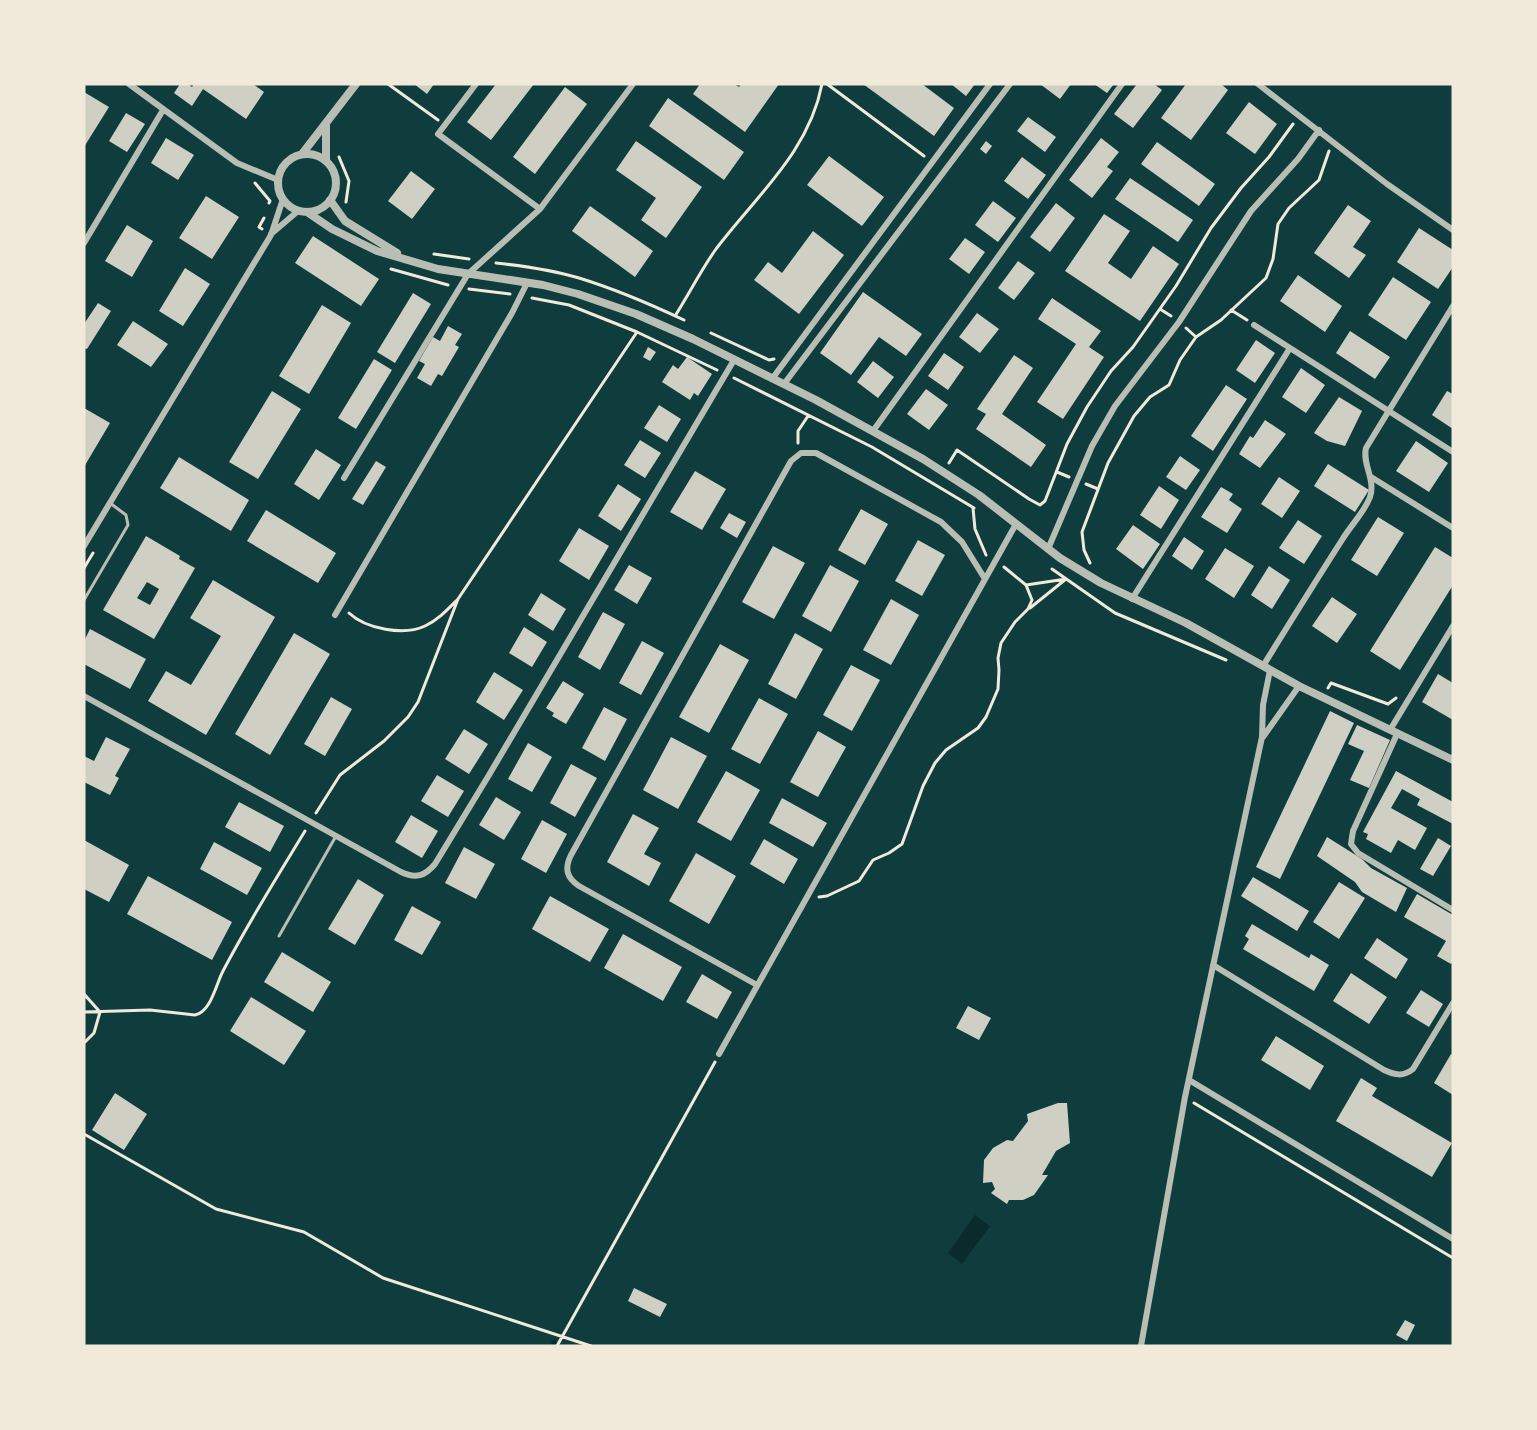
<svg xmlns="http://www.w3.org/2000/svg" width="1537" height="1430" font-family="'Titillium Web',sans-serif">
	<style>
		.water { fill: #0a2a2b }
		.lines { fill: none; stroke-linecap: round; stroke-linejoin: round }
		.stream { stroke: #0a2a2b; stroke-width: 4.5 }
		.building { fill: #cfcfc3; fill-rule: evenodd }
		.path { stroke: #f1e9da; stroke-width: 3 }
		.service { stroke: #b8beb3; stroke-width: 3 }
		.minor { stroke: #b8beb3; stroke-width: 6 }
		.tertiary { stroke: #b8beb3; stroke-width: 8 }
	</style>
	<rect width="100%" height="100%" fill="#0f3d3e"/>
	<path class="water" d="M975,1215L990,1226L962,1264L948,1253Z"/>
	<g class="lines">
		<path class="stream" d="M553,1346L554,1342"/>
	</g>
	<path class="building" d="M180,84H188L192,87L194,84H253L264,92L246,119L203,89L192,106L174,93Z
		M414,84H434L427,94Z
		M496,84H534L491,140L467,122Z
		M700,84H734L739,87L741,84H779L745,132L693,94Z
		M863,84H922L954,108L934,136Z
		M951,84H975L966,96Z
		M1040,84H1071L1060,99Z
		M1094,84H1114L1107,93Z
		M1137,84H1154L1162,90L1133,128L1114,114Z
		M1186,84H1221L1228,90L1191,140L1161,118Z
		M565,87L587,104L535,174L513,157Z
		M84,92L109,107L84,147Z
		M668,98L744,152L724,180L649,126Z
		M1249,102L1277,124L1255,154L1226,133Z
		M126,113L145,124L127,152L109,141Z
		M1028,117L1056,137L1045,152L1017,131Z
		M166,138L194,155L178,180L151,163Z
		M1101,138L1119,152L1107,167L1113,171L1092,198L1069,180Z
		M636,141L702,187L666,238L641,220L656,198L616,170Z
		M986,141L992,146L986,154L980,149Z
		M1157,142L1215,184L1199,206L1141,164Z
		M829,156L884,197L862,226L807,185Z
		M1022,157L1046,175L1028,199L1004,181Z
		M411,171L435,189L412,219L388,201Z
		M1130,178L1193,220L1178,242L1115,199Z
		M206,196L239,217L212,259L179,238Z
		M993,201L1016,218L998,242L975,225Z
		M1056,203L1075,218L1050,252L1030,237Z
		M1348,205L1371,221L1353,247L1366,255L1349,278L1314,253Z
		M590,206L653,251L635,277L572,231Z
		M1104,214L1130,231L1108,263L1131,279L1153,246L1179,264L1140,321L1065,271Z
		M127,225L153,241L132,277L105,261Z
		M1419,228L1453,250V267L1438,289L1397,262Z
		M813,231L844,255L799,314L754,280L768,262L782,273Z
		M313,236L379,279L361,306L295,263Z
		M965,238L985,252L969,274L949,259Z
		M1018,261L1035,273L1014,300L998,288Z
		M185,268L210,284L183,326L159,311Z
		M1298,275L1342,306L1325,332L1280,301Z
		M1393,277L1431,302L1406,340L1368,315Z
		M863,292L922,334L906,356L879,337L851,375L820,353Z
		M413,293L431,304L395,363L377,352Z
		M1052,298L1101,331L1089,347L1104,357L1063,419L1037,402L1076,344L1038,319Z
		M98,303L111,311L87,349L84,348V324Z
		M322,305L351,323L309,394L279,376Z
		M977,313L999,329L980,353L959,337Z
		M133,321L168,344L151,367L117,345Z
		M448,326L462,334L455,345L459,347L442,376L438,374L431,386L417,378L425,364L419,361L433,337L440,341Z
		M1350,331L1390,357L1375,379L1336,353Z
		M1256,340L1275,353L1255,383L1236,370Z
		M648,347L656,352L650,361L643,357Z
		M944,353L964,367L948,390L928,376Z
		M1014,355L1033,368L1002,414L1046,445L1031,467L976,429L986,414L977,409Z
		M687,357L712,374L698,396L694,393L690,400L662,382L673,365L678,369Z
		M374,359L392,370L356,429L338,418Z
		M873,361L894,377L878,398L857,382Z
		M1301,368L1325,385L1306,413L1282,397Z
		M1226,385L1247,399L1213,451L1191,436Z
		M926,389L948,405L929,430L907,414Z
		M272,391L301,409L258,479L229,462Z
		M1447,391L1453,394V429L1432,415Z
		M1339,397L1362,411L1345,446L1327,441L1314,433Z
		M659,405L681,419L667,442L644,428Z
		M84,408L110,423L84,467Z
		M1265,420L1286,434L1260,468L1239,454L1250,436L1253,438Z
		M640,440L661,453L645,478L624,465Z
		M1416,441L1448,463L1429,492L1396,471Z
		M316,449L341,465L319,500L294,484Z
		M1180,456L1200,470L1186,490L1166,477Z
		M179,457L249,500L231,531L160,488Z
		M376,461L386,467L363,505L352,499Z
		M1328,464L1369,490L1355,512L1314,486Z
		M695,471L726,489L702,530L670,512Z
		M1279,477L1300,491L1282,518L1261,504Z
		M618,484L641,499L621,531L598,516Z
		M1159,486L1179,500L1161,529L1140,515Z
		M1221,487L1233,494L1229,500L1242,509L1227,533L1201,517Z
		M861,509L888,524L865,565L838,550Z
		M266,510L336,553L318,583L247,541Z
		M729,513L746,522L737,538L720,528Z
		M1378,517L1404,533L1377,576L1351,560Z
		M1298,520L1322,536L1304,564L1279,548Z
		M1133,525L1160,544L1143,569L1116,549Z
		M579,528L609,546L589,580L559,561Z
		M146,536L180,556L179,559L195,568L154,639L103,610ZM147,582L159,589L150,605L137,598Z
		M1184,537L1204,551L1192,570L1172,556Z
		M918,540L945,555L922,596L895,581Z
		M773,546L805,563L774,619L742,602Z
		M1435,547L1453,558V585L1400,670L1370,651Z
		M1225,548L1254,566L1234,598L1205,579Z
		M629,565L652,578L637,604L614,590Z
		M830,565L859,581L831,632L802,616Z
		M1269,566L1290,580L1272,609L1251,595Z
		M213,580L275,617L206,735L148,701L166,671L191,685L221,636L190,618Z
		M541,593L566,609L553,631L528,615Z
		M1332,597L1357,614L1337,643L1312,626Z
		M891,599L919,615L891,665L863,650Z
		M603,612L625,624L600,670L578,657Z
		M524,627L547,642L532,667L509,653Z
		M90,629L146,659L130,689L84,664V641Z
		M294,633L330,654L270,755L235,734Z
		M795,633L823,649L796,699L768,684Z
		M642,641L664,653L641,695L619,683Z
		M720,644L749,660L709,733L679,717Z
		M851,665L880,680L852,731L823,715Z
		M494,672L523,690L504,720L476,702Z
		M1438,674L1453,683V720L1422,702Z
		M563,681L584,694L566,724L552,716L554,713L546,708Z
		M331,697L352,709L325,756L304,744Z
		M759,698L788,714L760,764L731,749Z
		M604,707L627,719L605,761L582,748Z
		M1330,711L1354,723L1280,879L1256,867Z
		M1357,725L1390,740L1369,788L1350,780L1364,751L1348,744Z
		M464,729L488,744L469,774L445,759Z
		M818,731L846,747L818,797L790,782Z
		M106,737L130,749L115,776L119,778L110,795L84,782V756L94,761Z
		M671,737L707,756L678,809L643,790Z
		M528,743L552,757L532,792L508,779Z
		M571,764L597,778L575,817L550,803Z
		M726,771L760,790L731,841L697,822Z
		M1396,771L1453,802V824L1417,805L1420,799L1402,789L1391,808L1427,828L1415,850L1398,840L1391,853L1366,839L1368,834L1363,832Z
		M437,775L464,791L448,817L421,801Z
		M496,797L521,812L504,840L479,825Z
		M782,798L827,823L813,847L769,823Z
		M239,802L284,826L270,852L225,827Z
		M633,814L659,828L644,854L661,863L649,886L607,862Z
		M411,815L438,831L422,858L395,842Z
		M542,820L567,834L546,873L521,859Z
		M1327,837L1362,859L1371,868L1407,888L1396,912L1362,892L1355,882L1317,856Z
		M1438,838L1451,846L1433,876L1420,869Z
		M764,839L798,859L784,884L750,864Z
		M84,840L129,865L109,902L84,889Z
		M214,842L262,868L247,895L200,869Z
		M464,847L495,864L476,899L445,883Z
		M696,853L736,876L709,924L669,901Z
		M148,876L232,922L212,960L127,914Z
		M1253,877L1309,911L1297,931L1241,896Z
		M358,879L384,895L355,945L328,929Z
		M1339,882L1365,898L1339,939L1313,922Z
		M1417,894L1453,915V961L1451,964L1437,956L1446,941L1404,917Z
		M550,896L609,929L590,962L532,929Z
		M412,906L441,922L422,955L394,940Z
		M1252,924L1309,958L1311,954L1329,965L1314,991L1243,949L1249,939L1245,936Z
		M623,934L682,967L663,1001L604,968Z
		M1377,938L1408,959L1396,979L1364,958Z
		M282,952L331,982L313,1012L264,982Z
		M1351,973L1387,997L1369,1024L1333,1001Z
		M702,974L732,992L717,1019L686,1002Z
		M1421,990L1443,1004L1429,1027L1406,1013Z
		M251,997L306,1031L284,1065L230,1031Z
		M968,1006L991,1018L979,1040L956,1028Z
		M1276,1036L1324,1066L1310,1090L1261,1060Z
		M1451,1054L1453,1055V1095L1434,1083Z
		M1361,1078L1377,1088L1372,1096L1452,1143L1432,1177L1336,1121Z
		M115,1093L147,1114L124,1150L92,1130Z
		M1058,1103H1067L1070,1143L1056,1151L1042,1175H1048L1034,1195L1023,1200H1009L1007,1204L991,1193L995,1189L992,1182L983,1183L984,1160L993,1148L1007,1140L1013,1141L1028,1121L1027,1114Z
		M634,1288L667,1304L660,1317L628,1301Z
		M1405,1320L1415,1325L1407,1341L1396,1335Z"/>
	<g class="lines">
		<path class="path" d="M388,84L438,120
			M827,84L924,156
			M339,157L349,181L346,202
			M255,183L270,201L269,203
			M262,229L259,227L264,218
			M434,254L469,259
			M496,263C524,266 552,270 579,278C615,289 650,304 684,320
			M391,269L448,285
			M469,289L510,294
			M532,298L569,305L637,332L717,370
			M1160,309L1171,316
			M1231,310L1247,320
			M675,316C689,294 701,270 716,249C756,196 809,152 822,84
			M1186,328L1196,337
			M711,333L769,360L774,359
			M734,378L872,447L974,508
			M798,443V431L808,416
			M949,463L957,450L1029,499L1040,505L1045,501L1067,444L1087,407L1111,371L1133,347L1176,286L1211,228L1241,188L1269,157L1293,124
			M1057,472L1069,477
			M1086,484L1098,489
			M973,508L975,529L986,555
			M1090,563L1084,550L1082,532L1108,463L1134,416L1150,397L1169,385L1180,360L1196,337L1221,320L1266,278L1273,259L1278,224L1289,208L1319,180L1329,151
			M84,568L93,553
			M1052,569L1115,613L1226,660
			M1026,585L1066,579L1030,608
			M349,613C366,629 404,636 425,626C438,620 448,609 458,599L637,332
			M1328,688L1331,683L1388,704L1396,698
			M316,813L340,775L384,741L408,717L418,702L458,599
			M819,897L827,896L859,881L873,860L889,853L902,844L923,786L935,763L946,750L978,728L986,717L998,689L999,670L998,658L1001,643L1015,622L1028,609L1032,600L1026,585L1004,567
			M84,994L100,1012L94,1033L84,1043
			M84,1012L150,1010L195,1015C211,1012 216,984 223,971C248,923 277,877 305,831
			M1194,1103L1453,1258
			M84,1134L216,1209L304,1232L383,1278L591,1346
			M557,1346L715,1062"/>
		<path class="service" d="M84,600L128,525L126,515L110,503
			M279,936L336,836"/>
		<path class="minor" d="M129,84L237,163L278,180
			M476,84L438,134L540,209
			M1258,84L1387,184L1453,230
			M271,234L298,211
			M84,243L163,110
			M1254,325L1453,452
			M772,379L990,84
			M784,384L1010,84
			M873,431L1122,84
			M1371,477L1453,528
			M344,478L468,274L540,209L633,84
			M84,546L271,235L283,199
			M1048,549L1092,446L1115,406L1179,322L1251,211L1298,159L1319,130
			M1132,599L1290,348
			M335,615L512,313L527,283
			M1263,666C1289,624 1315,582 1342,540C1350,526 1364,513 1370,497C1376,480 1362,464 1366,448L1453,306
			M84,696L401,872C416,879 425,876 435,864L489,775L734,360
			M1390,730L1453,626
			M1397,734L1353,831L1351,844L1358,853L1453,910
			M1263,737L1299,686
			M1213,965L1384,1070C1395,1075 1403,1077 1413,1069L1453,1003
			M757,985L579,886C567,878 564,869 571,855L791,461L801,453H816L941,522L962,542L985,579
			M719,1054L1016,524
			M1189,1080L1453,1239
			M1141,1346L1185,1097L1262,737L1263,705L1270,670"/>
		<path class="tertiary" d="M326,125V161
			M302,154L356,84
			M278 183a29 29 0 1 1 58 0a29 29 0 1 1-58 0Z
			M330,200L345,221L397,253
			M307,212L332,229L377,251L438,269L543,285L578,294L636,314L693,339L816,400L923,459L979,495L1060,558L1101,583L1186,623L1299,686L1453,760"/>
	</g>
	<rect width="1537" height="1430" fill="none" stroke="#f1e9da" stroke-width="171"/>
</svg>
